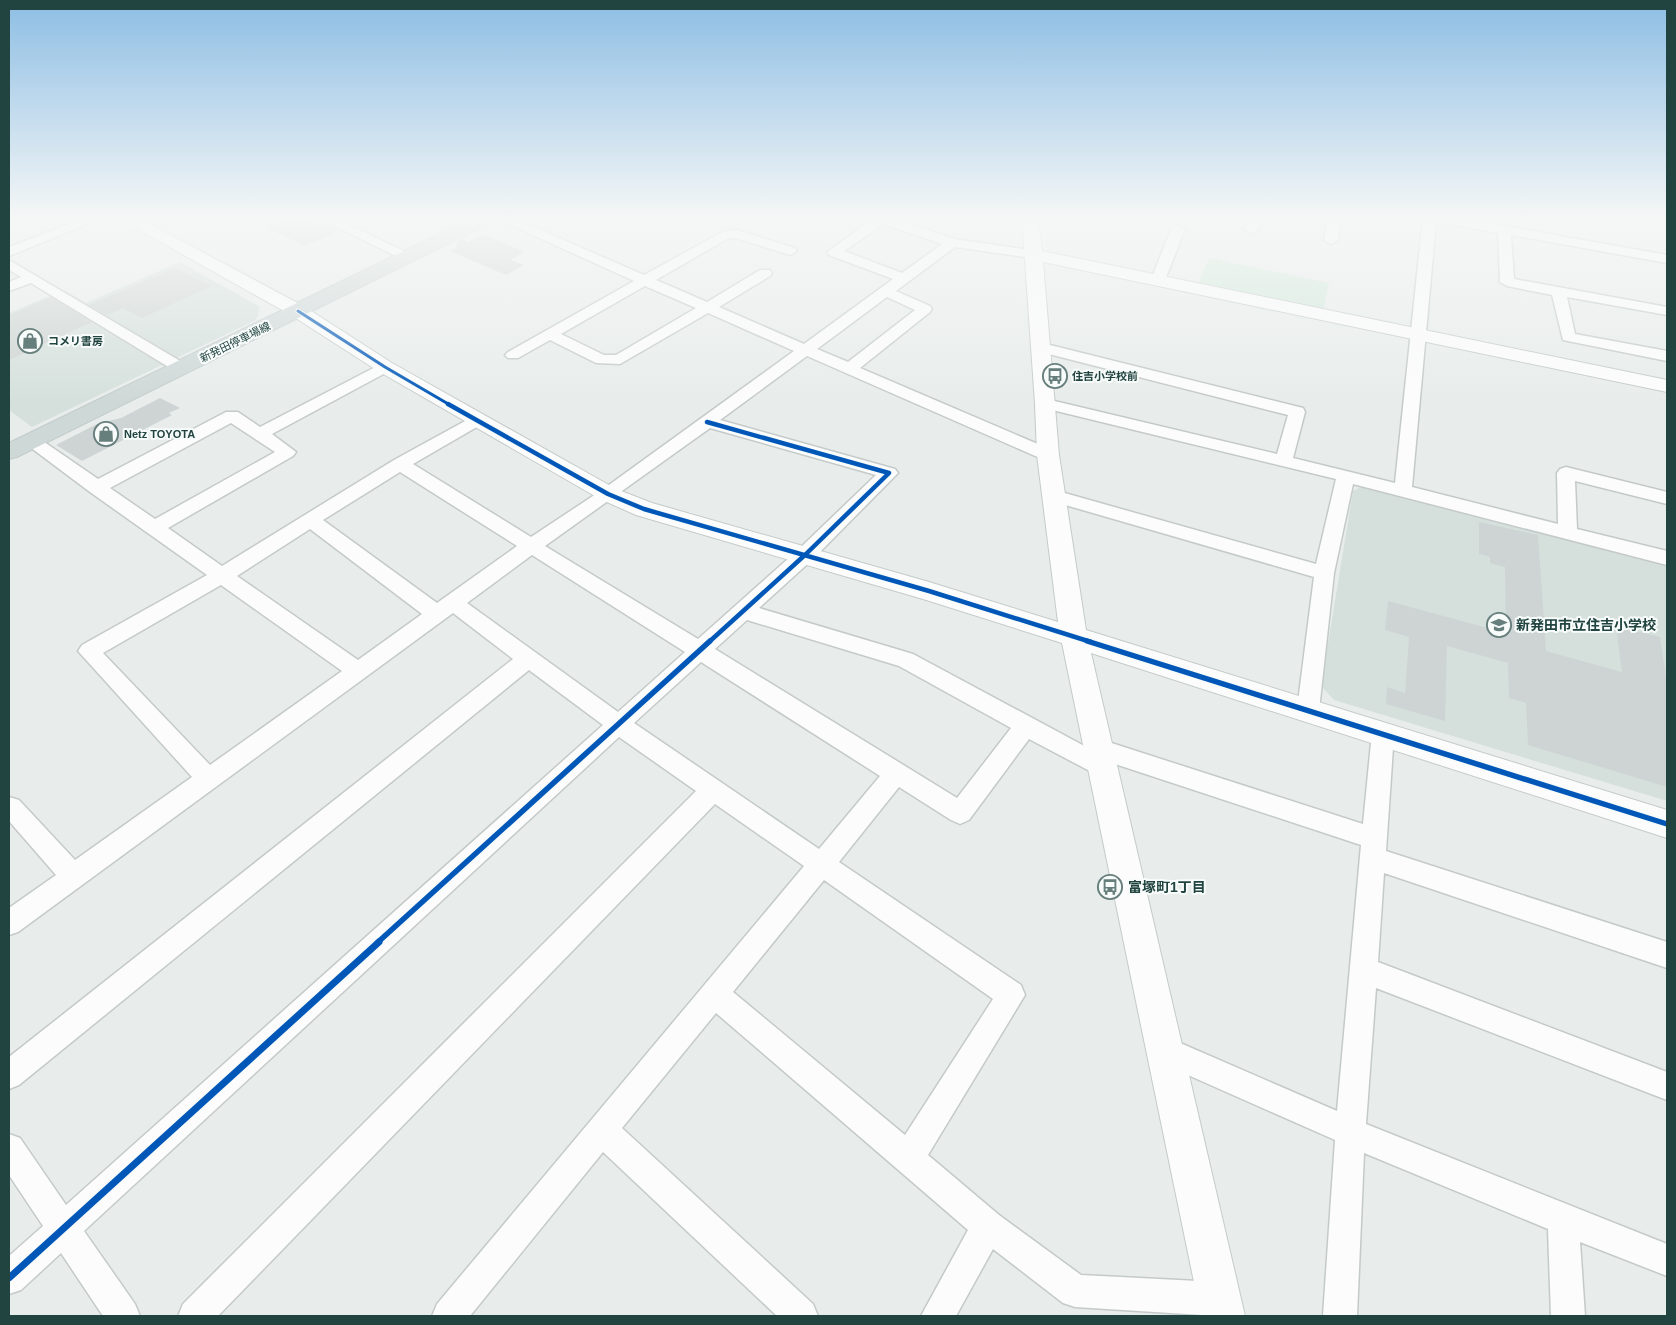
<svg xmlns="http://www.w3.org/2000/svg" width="1676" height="1325" font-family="Helvetica,'Noto Sans JP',sans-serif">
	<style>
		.built { fill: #d5e0dc }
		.green { fill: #d0e8da }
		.building { fill: #ced4d3 }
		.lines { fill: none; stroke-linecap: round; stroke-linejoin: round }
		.street-casing { stroke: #c4cac9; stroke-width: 3 }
		.secondary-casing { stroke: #c3cbc9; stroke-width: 2 }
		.primary-casing { stroke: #c2ccca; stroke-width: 2 }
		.street { fill: #fcfcfc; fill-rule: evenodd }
		.secondary { fill: #fcfcfc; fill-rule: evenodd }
		.primary { fill: #ced8d7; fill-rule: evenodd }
		.cycleway-far3-casing { stroke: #f7fbfa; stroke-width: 5 }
		.cycleway-far2-casing { stroke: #f7fbfa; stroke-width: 7 }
		.cycleway-far1-casing { stroke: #f7fbfa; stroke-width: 9 }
		.cycleway-casing { stroke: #f7fbfa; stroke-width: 10 }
		.cycleway-far3 { stroke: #0057b8; stroke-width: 3 }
		.cycleway-far2 { stroke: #0057b8; stroke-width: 4.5 }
		.cycleway-far1 { stroke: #0057b8; stroke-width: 5.5 }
		.cycleway { stroke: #0057b8; stroke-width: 7 }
		.labels { text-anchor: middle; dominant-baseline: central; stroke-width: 4; stroke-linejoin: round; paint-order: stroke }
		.far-poi-label { font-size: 11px; font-weight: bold; fill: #214440; stroke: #f7fbfa; text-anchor: start }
		.far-street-label { font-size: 11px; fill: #214440; stroke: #f7fbfa }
		.poi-label { font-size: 14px; font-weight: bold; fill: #214440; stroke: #f7fbfa; text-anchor: start }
	</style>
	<rect width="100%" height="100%" fill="#e8edec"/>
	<path class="built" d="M180,262L260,307L256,320L32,427L9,410V313L64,290L86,303Z
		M1363,486L1667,564V801L1334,700L1321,686L1353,491Z"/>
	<path class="green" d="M1209,258L1329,283L1323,311L1198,285Z"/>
	<path class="building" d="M293,217H305L338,231L305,246L267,228Z
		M483,234L525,252L510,260L524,265L506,275L450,251L455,249L458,241L462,239L468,242Z
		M175,268L211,286L142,318L123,308L107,315L89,305Z
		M51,297L92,322L9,360V315Z
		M160,398L180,408L169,413L172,415L82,461L56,445L97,424L121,418Z
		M1479,522L1538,535L1546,651L1622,672L1616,626L1660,637L1667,683V787L1528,745L1526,703L1509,698L1508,663L1447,646L1445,721L1386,704L1387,687L1405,693L1409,637L1385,630L1388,601L1506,633L1505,567L1490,563V557L1479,554Z"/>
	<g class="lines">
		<defs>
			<path id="street" d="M87,217H105L9,256V247Z
				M316,217H333L416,257L414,260H404Z
				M493,217H511L644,275L724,231L737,230L795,248L797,251L790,255L736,238L727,239L656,280L707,302L760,270H770L772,273L770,276L719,307L804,344L893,279L829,255L827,252L873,219L872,217H891L954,239L1037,251L1039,254L1032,258L955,247L896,291L930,306L932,309L930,312L860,368L1054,451L1057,455L1054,459H1042L807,356L720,420L895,469L898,473L813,559L759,608L913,654L1088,748L1091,742L1099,739L1363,824L1372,733L1375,726L1383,724L1391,726L1394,733L1386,851L1667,942V968L1384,873L1378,962L1667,1072V1100L1376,988L1366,1124L1667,1244V1276L1580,1242L1585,1316H1551L1548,1229L1364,1153L1357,1316H1323L1335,1140L1154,1060L1150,1050L1154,1040L1164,1036L1337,1111L1361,845L1112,763L1115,768L1111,775L1103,778L1029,739L969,820L960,824L951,820L899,787L839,862L1021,985L1025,995L928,1155L999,1215L1081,1275L1218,1282L1230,1287L1235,1299L1230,1311L1218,1316L1075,1307L1063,1303L993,1249L956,1316H921L968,1230L716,1013L622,1128L813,1304L818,1316H777L603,1152L470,1316H432L437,1304L804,866L715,804L218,1316H178L183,1304L696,791L619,737L84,1231L135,1304L140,1316H103L61,1253L21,1290L9,1294V1256L43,1226L9,1175V1134L20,1138L66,1205L603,725L529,670L19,1085L9,1089V1057L513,659L453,613L18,932L9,935V908L56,875L9,821V797L19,800L75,860L192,777L78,651L82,645L207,575L90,492L22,441L25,437H37L98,479L226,412H238L260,427L385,362L391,364L393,367L391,370L272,434L296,452L293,456L168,528L222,566L394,460L476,415L482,416L484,420L482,424L413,464L531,537L602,490L794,351L708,313L620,364L596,363L550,340L518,358H508L505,355L508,352L634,281ZM884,224L942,244L902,273L844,251ZM645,286L696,308L616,355H604L561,334ZM887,297L915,310L848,362L817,349ZM231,423L275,452L155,519L110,488ZM710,428L876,475L799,549L698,639L545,546ZM400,472L517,546L437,603L323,520ZM310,529L422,614L358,660L237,576ZM532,555L685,652L618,712L467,603ZM221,585L342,671L210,765L103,653ZM747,620L899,666L1011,728L957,798L715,649ZM701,662L880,776L819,849L634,723ZM824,880L993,999L905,1135L733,992Z
				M1250,217H1263L1256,232L1251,233L1244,229Z
				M1328,217H1341L1338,240L1331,244L1324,240Z
				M1423,217H1454L1667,255V263L1511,235L1514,279L1667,307V315L1567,297L1575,334L1667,351V361L1563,340L1552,295L1507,286L1500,282L1498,233L1436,222L1412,487L1558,524L1557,473L1560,469L1566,467L1667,492V504L1575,481L1577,529L1667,551V565L1353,484L1334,573L1319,710L1316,716L1308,719L1300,716L1297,710L1314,577L1048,500L1045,496L1048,492L1054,490L1316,564L1336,479L1040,407L1038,404L1040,401L1046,399L1277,454L1288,415L1037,351L1034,348L1042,343L1303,408L1305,412L1293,458L1395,483Z
				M1178,225L1185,229L1165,280L1163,283H1153L1151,280L1171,229Z
				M9,260L187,365L189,368L187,371H175L31,283L9,291V282L21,277L9,270Z"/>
			<path id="secondary" d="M116,217H137L305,307L392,363L616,489L652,503L929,582L1058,622L1037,455L1035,404L1022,217H1038L1042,251L1667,380V392L1043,262L1059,455L1086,630L1667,810V838L1091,653L1245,1316H1201L1062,643L923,599L636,515L600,499L378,371L291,315Z"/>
			<path id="primary" d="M474,217H496L494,221L17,457L9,459V443Z"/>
		</defs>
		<use href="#street" class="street-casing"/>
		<use href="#secondary" class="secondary-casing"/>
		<use href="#primary" class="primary-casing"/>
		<use href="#street" class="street"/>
		<use href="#secondary" class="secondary"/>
		<use href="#primary" class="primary"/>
		<defs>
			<path id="cycleway-far3" d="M298,311L385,367L450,405"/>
			<path id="cycleway-far2" d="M448,404L608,494L644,509L929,591L1091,642
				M707,422L889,473L806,554L709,642"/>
			<path id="cycleway-far1" d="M1087,641L1667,824
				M377,943L710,641"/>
			<path id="cycleway" d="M9,1278L379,942"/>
		</defs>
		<use href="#cycleway-far3" class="cycleway-far3-casing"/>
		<use href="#cycleway-far2" class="cycleway-far2-casing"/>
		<use href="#cycleway-far1" class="cycleway-far1-casing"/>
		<use href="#cycleway" class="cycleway-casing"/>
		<use href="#cycleway-far3" class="cycleway-far3"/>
		<use href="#cycleway-far2" class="cycleway-far2"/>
		<use href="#cycleway-far1" class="cycleway-far1"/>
		<use href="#cycleway" class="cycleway"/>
	</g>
	<linearGradient id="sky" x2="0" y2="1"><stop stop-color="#8dbee4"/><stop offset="0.54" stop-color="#f5f7f6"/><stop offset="1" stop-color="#f5f7f6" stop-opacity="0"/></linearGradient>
	<rect width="1676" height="403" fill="url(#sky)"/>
	<defs>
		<symbol id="shop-ring" viewBox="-11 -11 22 22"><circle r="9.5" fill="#f7fbfa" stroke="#677f7c" stroke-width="1.5"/><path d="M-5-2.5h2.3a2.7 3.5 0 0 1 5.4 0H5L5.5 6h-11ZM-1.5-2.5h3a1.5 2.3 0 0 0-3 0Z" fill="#677f7c"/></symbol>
		<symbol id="bus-ring" viewBox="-11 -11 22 22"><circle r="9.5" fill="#f7fbfa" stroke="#677f7c" stroke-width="1.5"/><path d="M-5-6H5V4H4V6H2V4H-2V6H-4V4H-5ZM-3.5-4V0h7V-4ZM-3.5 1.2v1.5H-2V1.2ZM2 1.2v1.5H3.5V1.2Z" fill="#677f7c"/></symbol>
		<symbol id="school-ring" viewBox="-11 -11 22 22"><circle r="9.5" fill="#f7fbfa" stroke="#677f7c" stroke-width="1.5"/><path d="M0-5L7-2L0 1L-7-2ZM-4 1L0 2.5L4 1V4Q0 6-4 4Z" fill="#677f7c"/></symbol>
	</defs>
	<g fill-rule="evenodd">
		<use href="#shop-ring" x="16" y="327" width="28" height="28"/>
		<use href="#bus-ring" x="1041" y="362" width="28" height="28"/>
		<use href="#shop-ring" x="92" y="420" width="28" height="28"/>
		<use href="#school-ring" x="1485" y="611" width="28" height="28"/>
		<use href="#bus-ring" x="1096" y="873" width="28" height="28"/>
	</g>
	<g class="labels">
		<g class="far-poi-label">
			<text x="48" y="341">コメリ書房</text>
			<text x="1072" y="376">住吉小学校前</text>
			<text x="124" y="434">Netz TOYOTA</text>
		</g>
		<g class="far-street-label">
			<text transform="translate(235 342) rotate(-26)">新発田停車場線</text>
		</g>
		<g class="poi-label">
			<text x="1516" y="625">新発田市立住吉小学校</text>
			<text x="1128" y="887">富塚町1丁目</text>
		</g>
	</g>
	<rect width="1676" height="1325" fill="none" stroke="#214440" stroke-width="20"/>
</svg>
